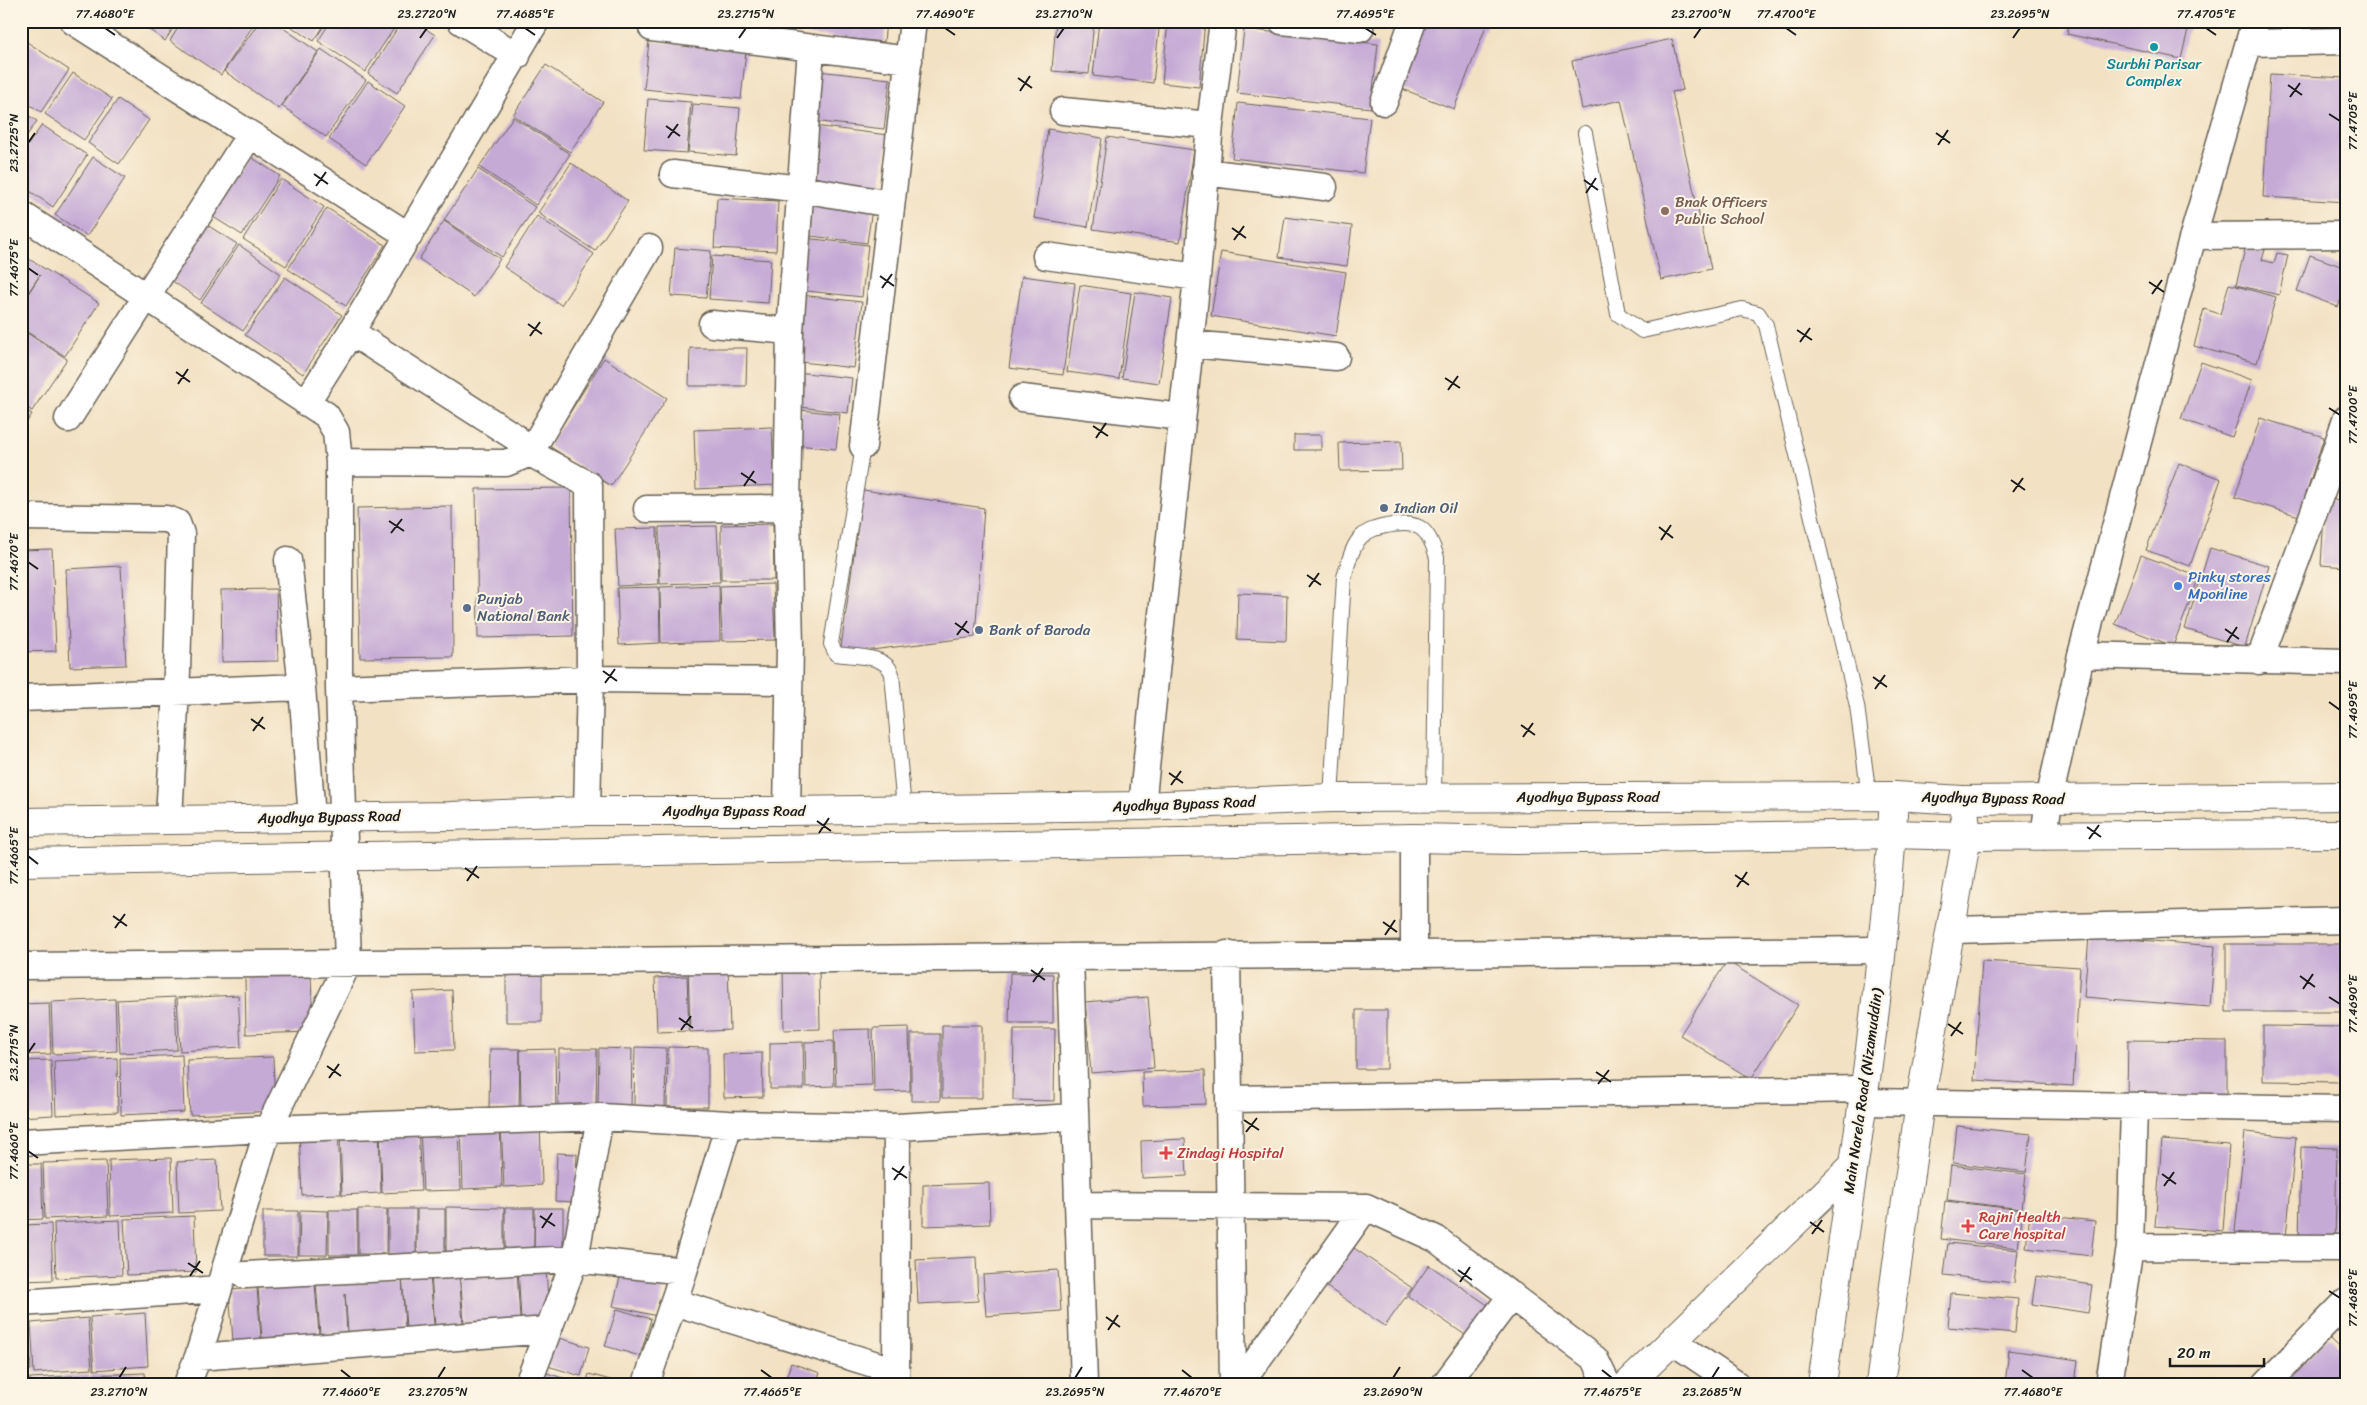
<svg xmlns="http://www.w3.org/2000/svg" width="2367" height="1405" font-family="Sriracha,sans-serif">
	<style>
		.building { fill: #c5aad6 }
		.lines { fill: none; stroke-linecap: round; stroke-linejoin: round }
		.service-casing { stroke: #676156; stroke-width: 16 }
		.minor-casing { stroke: #676156; stroke-width: 29 }
		.tertiary-casing { stroke: #676156; stroke-width: 30 }
		.primary-casing { stroke: #676156; stroke-width: 30 }
		.service { stroke: #fff; stroke-width: 14 }
		.minor { stroke: #fff; stroke-width: 26 }
		.tertiary { stroke: #fff; stroke-width: 28 }
		.primary { stroke: #fff; stroke-width: 28 }
		.ticks { fill: none; stroke: #1c1c1c; stroke-width: 2 }
		.culture-dot { fill: #0f9aa8; stroke: #fcf5e5; stroke-width: 2 }
		.education-dot { fill: #8d6e63; stroke: #fcf5e5; stroke-width: 2 }
		.service-dot { fill: #5c6f8a; stroke: #fcf5e5; stroke-width: 2 }
		.shop-dot { fill: #3f7fe0; stroke: #fcf5e5; stroke-width: 2 }
		.health-dot { fill: #e0444e; stroke: #fcf5e5; stroke-width: 2 }
		.labels { text-anchor: middle; dominant-baseline: central; stroke-width: 4; stroke-linejoin: round; paint-order: stroke }
		.culture-label { font-size: 15px; fill: #0d838f; stroke: #fcf5e5 }
		.education-label { font-size: 15px; fill: #785e54; stroke: #fcf5e5; text-anchor: start }
		.service-label { font-size: 15px; fill: #4e5e75; stroke: #fcf5e5; text-anchor: start }
		.shop-label { font-size: 15px; fill: #366cbe; stroke: #fcf5e5; text-anchor: start }
		.street-label { font-size: 15px; fill: #1c1c1c; stroke: #fcf5e5 }
		.health-label { font-size: 15px; fill: #be3a42; stroke: #fcf5e5; text-anchor: start }
		.neatline { fill: none; stroke: #1c1c1c; stroke-width: 2 }
		.ticks-label { font-size: 12px; text-anchor: middle; fill: #1c1c1c }
	</style>
	<rect width="100%" height="100%" fill="#fcf5e5"/>
	<filter id="ink" filterUnits="userSpaceOnUse"><feTurbulence type="fractalNoise" baseFrequency=".02" numOctaves="2"/><feDisplacementMap in="SourceGraphic" scale="10" xChannelSelector="R" yChannelSelector="G"/><feConvolveMatrix kernelMatrix="1 2 1 2 8 2 1 2 1" color-interpolation-filters="sRGB"/></filter>
	<filter id="wash" filterUnits="userSpaceOnUse"><feTurbulence type="fractalNoise" baseFrequency=".0096" numOctaves="4" result="noise"/><feDisplacementMap in="SourceGraphic" scale="20" xChannelSelector="R" yChannelSelector="G"/><feGaussianBlur stdDeviation="1.12" result="paint"/><feColorMatrix in="noise" values="0 0 0 0 0 0 0 0 0 0 0 0 0 0 0 0 0 1.4 0 .05"/><feComposite in="paint" operator="in"/></filter>
	<g filter="url(#wash)">
		<rect width="100%" height="100%" fill="#f2e1c3"/>
		<g id="blocks">
			<path class="building" d="M137,21H178L165,41Z
				M182,21H256L221,75L170,41Z
				M260,21H273L318,52L279,109L224,71Z
				M282,21H327L314,41Z
				M331,21H399L365,72L318,41Z
				M402,21H414L435,35L397,93L368,74Z
				M794,21H886L884,42L793,33Z
				M1036,21H1049V24Z
				M1056,21H1094L1089,74L1052,71Z
				M1099,21H1160L1153,83L1093,76Z
				M1168,21H1205L1199,87L1162,83Z
				M1425,21H1488L1454,109L1400,88Z
				M2070,21H2190L2181,59L2067,34Z
				M1244,29L1378,44L1371,108L1237,93Z
				M21,38L69,70L41,112L21,99Z
				M1672,39L1683,90L1672,92L1711,269L1661,280L1621,100L1582,109L1572,61Z
				M649,41L746,51L741,99L644,89Z
				M321,49L366,80L326,137L282,106Z
				M546,65L603,102L570,152L513,115Z
				M818,71L890,79L884,129L812,121Z
				M73,73L112,99L84,140L45,114Z
				M2270,74L2346,78V202L2263,197Z
				M368,81L405,106L366,164L329,139Z
				M118,99L149,120L119,164L88,143Z
				M648,99L691,102L687,153L644,150Z
				M1238,103L1370,118L1363,173L1232,158Z
				M693,104L740,108L736,156L688,152Z
				M21,111L37,121L21,144Z
				M513,117L570,154L536,205L479,167Z
				M42,125L87,155L53,207L21,185V155Z
				M814,126L888,135L881,191L808,183Z
				M1048,129L1102,138L1088,227L1034,218Z
				M1107,137L1194,150L1180,242L1093,229Z
				M248,155L280,176L242,235L210,215Z
				M93,157L125,178L87,236L55,215Z
				M571,163L628,201L595,251L538,213Z
				M478,169L535,207L502,257L444,220Z
				M281,179L324,207L286,266L243,239Z
				M717,198L778,201L776,251L714,248Z
				M808,201L872,209L867,243L803,235Z
				M327,208L385,245L346,306L288,269Z
				M537,216L594,254L561,305L504,267Z
				M1285,217L1352,226L1347,266L1279,257Z
				M444,221L500,259L474,297L419,259Z
				M204,223L237,244L200,300L168,278Z
				M804,238L868,245L862,297L798,290Z
				M239,245L281,274L243,331L201,303Z
				M2246,245L2265,250L2262,260L2274,263L2277,253L2288,255L2279,295L2236,285Z
				M675,248L711,251L706,298L671,296Z
				M1221,252L1346,272L1336,336L1211,316Z
				M21,254L99,303L65,356L21,328V305L40,275L21,303Z
				M2310,255L2346,268V286L2338,307L2297,291Z
				M712,256L771,260L768,303L709,299Z
				M1022,276L1075,283L1063,375L1009,368Z
				M285,277L342,315L303,374L245,335Z
				M2229,284L2276,297L2257,363L2194,346L2204,309L2220,314Z
				M1080,285L1131,293L1119,379L1067,372Z
				M1135,292L1172,298L1159,383L1122,378Z
				M801,295L862,302L854,368L793,361Z
				M21,329L67,359L32,411L21,404Z
				M690,348H747L746,386H689Z
				M604,358L667,398L611,486L549,446Z
				M2201,362L2252,380L2232,437L2181,419Z
				M796,372L852,378L848,413L792,406Z
				M21,407L32,414L21,431Z
				M801,410L840,414L836,449L797,445Z
				M2260,418L2324,437L2299,516L2235,497Z
				M772,427L774,485L696,489L694,430Z
				M1294,435H1321V450H1294Z
				M1401,441L1402,470L1340,471L1339,443Z
				M2179,463L2221,479L2190,566L2146,550Z
				M571,488L573,636L478,638L476,489Z
				M863,490L984,508L975,637L840,654Z
				M2325,499L2346,500V567L2321,565Z
				M452,506L453,657L360,658L357,508Z
				M773,524L774,580H721V525Z
				M717,526L720,582L660,584L659,527Z
				M657,528L659,584L618,586L615,529Z
				M2210,548L2269,566L2245,647L2185,629Z
				M52,549L56,651L21,652V550Z
				M2141,555L2199,577L2173,646L2115,624Z
				M121,566L126,665L70,667L66,569Z
				M773,584L775,640L722,641L720,586Z
				M719,585L720,641L661,643L660,587Z
				M659,587L660,643L619,645L617,588Z
				M276,589L278,661L222,662L221,590Z
				M1238,593L1287,595L1286,641L1237,639Z
				M2089,936L2215,946L2210,1007L2084,997Z
				M2226,944H2346V1012H2226Z
				M1727,961L1798,1005L1751,1079L1680,1035Z
				M1982,961L2080,967L2073,1086L1974,1080Z
				M506,963H542V1022H506Z
				M728,966L730,1030L690,1032L688,967Z
				M783,966H819L820,1029L784,1030Z
				M1010,973L1053,974V1023H1009Z
				M311,974L313,1032L246,1034L245,976Z
				M687,976L689,1031L657,1032L655,978Z
				M452,990L454,1050L415,1051L413,992Z
				M238,995L241,1047L180,1051L177,998Z
				M175,997L177,1050L120,1053L117,1000Z
				M1148,997L1154,1068L1091,1073L1085,1002Z
				M115,999L117,1051L53,1054L51,1002Z
				M49,1003L51,1054L21,1055V1004Z
				M1356,1010H1387V1069H1356Z
				M942,1025H982V1098H942Z
				M2263,1026L2346,1027V1082L2263,1081Z
				M909,1027L910,1091L874,1092L873,1028Z
				M870,1029L872,1085L836,1086L834,1030Z
				M1014,1029H1055L1054,1101L1013,1100Z
				M911,1034H940V1101H911Z
				M2128,1040L2227,1041V1097L2127,1096Z
				M833,1041L834,1086L806,1087L805,1042Z
				M803,1042L804,1089H770V1043Z
				M635,1047L666,1048L665,1108L634,1107Z
				M668,1047L708,1048V1107H667Z
				M599,1048L632,1049L631,1108H598Z
				M490,1049H520L519,1109H489Z
				M555,1049L556,1109L521,1110L520,1050Z
				M559,1049H597L596,1109L558,1108Z
				M762,1053L763,1097L724,1098L723,1054Z
				M182,1055L184,1112L121,1115L120,1058Z
				M273,1057L275,1111L190,1115L187,1060Z
				M117,1058L118,1112L56,1115L54,1061Z
				M51,1060L53,1115L21,1117V1061Z
				M1205,1070L1206,1104L1143,1106L1142,1072Z
				M540,1122L542,1185L504,1187L501,1123Z
				M500,1123L502,1187L463,1189L461,1125Z
				M459,1126L461,1190L423,1191L420,1127Z
				M1957,1126L2031,1134L2026,1172L1953,1163Z
				M418,1127L421,1191L382,1193L380,1129Z
				M379,1129L381,1193L342,1195L340,1131Z
				M338,1130L341,1194L302,1195L299,1132Z
				M2344,1130H2346V1175L2342,1174Z
				M2245,1132L2296,1137L2286,1237L2235,1232Z
				M1185,1139L1187,1176L1142,1178L1141,1141Z
				M2162,1140L2229,1145L2223,1231L2155,1226Z
				M2301,1147L2337,1148L2335,1242L2299,1241Z
				M557,1153L577,1154L575,1202L555,1201Z
				M171,1158L173,1213L110,1216L109,1160Z
				M217,1160L220,1211L179,1213L177,1162Z
				M106,1161L108,1216L45,1219L43,1163Z
				M21,1164H41L43,1219L21,1220Z
				M1951,1165L2026,1174L2022,1209L1947,1200Z
				M989,1183L990,1224L923,1226V1185Z
				M1945,1201L2023,1210L2018,1248L1941,1239Z
				M446,1207L504,1208V1253H446Z
				M505,1208H534V1251L535,1208H563V1254L505,1253Z
				M358,1209H387L386,1254H358Z
				M388,1209H416V1254H388Z
				M417,1209H445V1254H417Z
				M300,1210L328,1211L327,1255H299Z
				M329,1210H357V1255H329Z
				M263,1211H298V1256H263Z
				M2030,1214L2095,1221L2091,1256L2026,1248Z
				M194,1216L196,1272L127,1275L124,1219Z
				M120,1220L122,1275L56,1278L54,1223Z
				M51,1224L53,1280L21,1281V1225Z
				M1948,1243L2018,1250L2014,1283L1944,1275Z
				M1351,1246L1412,1288L1385,1326L1324,1285Z
				M976,1257L978,1301L918,1304L916,1260Z
				M1429,1265L1495,1310L1474,1341L1408,1296Z
				M546,1266L549,1317L521,1319L518,1268Z
				M517,1268L520,1320L464,1323L460,1273Z
				M622,1269L666,1279L657,1316L613,1306Z
				M1058,1270L1061,1311L986,1316L983,1275Z
				M459,1273L463,1324L435,1326L431,1275Z
				M430,1274L434,1326L406,1327L402,1277Z
				M2036,1276L2092,1285L2088,1313L2032,1304Z
				M402,1277L405,1328L348,1332L345,1294L347,1332L320,1334L316,1283Z
				M315,1284L319,1335L262,1338L258,1288Z
				M257,1288L261,1339L233,1341L229,1290Z
				M1951,1293L2018,1299L2015,1333L1948,1327Z
				M617,1309L651,1319L640,1356L605,1346Z
				M145,1313L148,1366L94,1370L90,1317Z
				M88,1318L92,1369L34,1373L31,1323Z
				M28,1322L31,1370L21,1371V1323Z
				M550,1335L589,1347L581,1376L541,1364Z
				M2328,1337L2346,1355V1384H2299L2290,1375Z
				M2009,1350L2078,1360L2075,1384H2005Z
				M791,1363L820,1373L816,1384H784Z
				M536,1370L577,1382L576,1384H532Z
				M145,1373L146,1384H91V1375Z
				M589,1374L621,1383V1384H586Z
				M89,1375V1384H30V1378Z
				M21,1377H28L29,1384H21Z"/>
		</g>
	</g>
	<g filter="url(#ink)">
		<use href="#blocks" fill-opacity="0" stroke="#676156" stroke-width="1"/>
		<g class="lines">
			<defs>
				<path id="service" d="M1585,133L1618,314L1642,331L1742,309L1758,313L1766,325L1857,706L1869,797
					M863,446L831,644L836,654C855,657 886,654 892,674L904,809
					M1331,798L1344,577C1348,564 1352,546 1361,537C1368,530 1377,528 1386,526C1418,520 1428,526 1437,558L1434,798"/>
				<path id="minor" d="M73,21L409,236
					M461,21L517,56
					M1282,21L1360,29
					M652,28L909,60
					M2250,43L2346,41
					M1384,102L1413,21
					M1063,111L1210,125
					M1205,172L1324,187
					M673,174L801,189L891,204
					M21,214L326,415L336,432L339,462V688L348,963L268,1129L198,1357L187,1384
					M2193,236L2346,235
					M1046,256L1197,277
					M712,324L790,331
					M351,332L515,437L530,453L649,248
					M1190,344L1336,357
					M1022,398L1182,417
					M306,403L351,332L536,21
					M68,419L249,136
					M863,446L913,21
					M339,462L506,463L530,453L589,485L590,679L587,811
					M647,509L787,508
					M21,517L166,519L177,523L181,534L177,671L169,818
					M288,560L302,687L312,818
					M2081,655L2346,662
					M2259,661L2324,485L2346,419
					M339,688L590,679L789,681
					M21,698L302,687
					M1142,806L1197,277L1210,125L1223,21
					M787,811L790,646L787,508L790,331L811,49
					M2044,836L2049,800L2081,655L2193,236L2255,21
					M1414,838V954
					M1952,930L2346,920
					M1227,954L1233,1384
					M1070,957L1084,1384
					M21,966L1881,950
					M1229,1099L1865,1089
					M1864,1102L2346,1109
					M21,1142L268,1129L600,1117L729,1124L897,1127L1075,1117
					M1078,1205L1366,1207L1436,1239L1595,1359L1607,1384
					M2130,1247L2346,1248
					M245,1275L575,1259L684,1271
					M674,1302L896,1371
					M21,1303L219,1289
					M1672,1341L1736,1384
					M198,1357L547,1330
					M528,1384L575,1259L600,1117
					M646,1384L684,1271L729,1124
					M896,1384L897,1127
					M1240,1384L1366,1207
					M1445,1384L1512,1295
					M2109,1384L2130,1247L2134,1107
					M2266,1384L2346,1302"/>
				<path id="tertiary" d="M1628,1384L1853,1166
					M1822,1384C1849,1189 1884,994 1894,796
					M1880,1384L1920,1103L1967,836L1963,800"/>
				<path id="primary" d="M21,822L450,816L587,811H787L1142,806L1331,798L1894,796L1963,800L2346,796
					M21,862L1414,838L1515,840L1892,834L1967,836L2346,834"/>
			</defs>
			<use href="#service" class="service-casing"/>
			<use href="#minor" class="minor-casing"/>
			<use href="#tertiary" class="tertiary-casing"/>
			<use href="#primary" class="primary-casing"/>
			<use href="#service" class="service"/>
			<use href="#minor" class="minor"/>
			<use href="#tertiary" class="tertiary"/>
			<use href="#primary" class="primary"/>
		</g>
	</g>
	<path class="ticks" d="M105,28L115,35M525,28L535,35M945,28L955,35M1365,28L1376,35M1786,28L1796,35M2206,28L2216,35M420,38L427,28M739,38L746,28M1057,38L1064,28M1694,38L1701,28M2013,38L2020,28M1018,78L1032,88M2288,85L2302,95M1020,91L1030,76M2290,97L2300,83M2329,114L2340,121M666,126L680,136M1936,133L1950,143M668,138L678,124M28,143L35,133M1938,145L1948,130M314,174L328,184M1584,180L1598,190M316,186L326,172M1586,193L1596,178M1232,228L1246,238M1234,240L1244,226M28,268L38,275M880,276L894,286M2149,282L2164,292M882,288L892,274M2152,294L2162,280M528,324L542,334M1797,330L1812,340M530,336L540,322M1800,342L1810,328M176,372L190,382M1445,378L1460,388M178,384L188,369M1448,390L1458,376M2329,408L2340,415M1093,426L1108,436M1096,438L1106,423M741,473L756,483M2011,480L2025,490M744,486L754,471M2013,492L2023,478M389,521L404,531M1659,527L1673,538M391,533L402,519M1661,540L1671,525M28,562L38,569M1307,575L1321,585M1309,587L1319,573M955,623L969,633M2225,629L2239,639M957,635L967,621M2227,642L2237,627M603,671L617,681M1873,677L1887,687M605,683L615,669M1875,689L1885,675M2329,702L2340,710M251,719L265,729M1521,725L1535,735M253,731L263,717M1523,737L1533,723M1169,773L1183,783M1171,785L1181,771M817,821L831,831M2087,827L2101,837M819,833L829,818M2089,839L2099,825M28,856L38,864M465,868L479,878M1735,875L1749,885M467,881L477,866M1737,887L1747,872M113,916L127,926M1383,922L1397,932M115,928L125,914M1385,935L1395,920M1031,970L1045,980M2300,976L2315,987M1033,982L1043,968M2303,989L2313,974M2329,997L2340,1004M679,1018L693,1028M1948,1024L1963,1034M681,1030L691,1016M1951,1036L1961,1022M28,1053L35,1043M327,1066L341,1076M1596,1072L1611,1082M329,1078L339,1064M1598,1084L1609,1070M1244,1120L1259,1130M1246,1132L1257,1118M28,1151L38,1158M892,1168L907,1178M2162,1174L2176,1184M894,1180L904,1166M2164,1186L2174,1172M540,1216L555,1226M1810,1222L1824,1232M542,1228L552,1213M1812,1234L1822,1220M188,1263L203,1273M1458,1270L1472,1280M190,1276L200,1261M1460,1282L1470,1267M2329,1291L2340,1298M1106,1317L1120,1327M1108,1330L1118,1315M341,1370L351,1378M761,1370L772,1378M1182,1370L1192,1378M1602,1370L1612,1378M2022,1370L2033,1378M119,1378L126,1367M438,1378L445,1367M1075,1378L1082,1367M1393,1378L1400,1367M1712,1378L1719,1367"/>
	<circle class="culture-dot" cx="2154" cy="47" r="5"/>
	<circle class="education-dot" cx="1665" cy="211" r="5"/>
	<g class="service-dot">
		<circle cx="1384" cy="508" r="5"/>
		<circle cx="467" cy="608" r="5"/>
		<circle cx="979" cy="630" r="5"/>
	</g>
	<circle class="shop-dot" cx="2178" cy="586" r="5"/>
	<g class="health-dot">
		<path d="M1163.5 1145.5h5v5h5v5h-5v5h-5v-5h-5v-5h5z"/>
		<path d="M1965.5 1218.5h5v5h5v5h-5v5h-5v-5h-5v-5h5z"/>
	</g>
	<g class="labels">
		<g class="culture-label">
			<text x="2154" y="64">Surbhi Parisar<tspan x="2154" dy="17">Complex</tspan></text>
		</g>
		<g class="education-label">
			<text x="1675" y="202">Bnak Officers<tspan x="1675" dy="17">Public School</tspan></text>
		</g>
		<g class="service-label">
			<text x="1394" y="508">Indian Oil</text>
			<text x="477" y="599">Punjab<tspan x="477" dy="17">National Bank</tspan></text>
			<text x="989" y="630">Bank of Baroda</text>
		</g>
		<g class="shop-label">
			<text x="2188" y="577">Pinky stores<tspan x="2188" dy="17">Mponline</tspan></text>
		</g>
		<g class="street-label">
			<text x="1588" y="797">Ayodhya Bypass Road</text>
			<text transform="translate(1993 798) rotate(1)">Ayodhya Bypass Road</text>
			<text transform="translate(1184 804) rotate(-2)">Ayodhya Bypass Road</text>
			<text x="734" y="811">Ayodhya Bypass Road</text>
			<text transform="translate(329 817) rotate(-1)">Ayodhya Bypass Road</text>
			<text transform="translate(1863 1091) rotate(-82)">Main Narela Road (Nizamuddin)</text>
		</g>
		<g class="health-label">
			<text x="1177" y="1153">Zindagi Hospital</text>
			<text x="1979" y="1217">Rajni Health<tspan x="1979" dy="17">Care hospital</tspan></text>
		</g>
	</g>
	<rect width="2367" height="1405" fill="none" stroke="#fcf5e5" stroke-width="55"/>
	<path d="M2170 1358v8h94v-8" fill="none" stroke="#1c1c1c" stroke-width="2.5"/>
	<text x="2177" y="1358" font-size="15" fill="#1c1c1c" stroke="#fcf5e5" stroke-width="4" paint-order="stroke">20 m</text>
	<rect x="28" y="28" width="2312" height="1350" class="neatline"/>
	<g class="ticks-label">
		<text x="105" y="18">77.4680°E</text>
		<text x="427" y="18">23.2720°N</text>
		<text x="525" y="18">77.4685°E</text>
		<text x="746" y="18">23.2715°N</text>
		<text x="945" y="18">77.4690°E</text>
		<text x="1064" y="18">23.2710°N</text>
		<text x="1365" y="18">77.4695°E</text>
		<text x="1701" y="18">23.2700°N</text>
		<text x="1786" y="18">77.4700°E</text>
		<text x="2020" y="18">23.2695°N</text>
		<text x="2206" y="18">77.4705°E</text>
		<text transform="translate(2353 121) rotate(-90)" y="4">77.4705°E</text>
		<text transform="translate(14 143) rotate(-90)" y="4">23.2725°N</text>
		<text transform="translate(14 268) rotate(-90)" y="4">77.4675°E</text>
		<text transform="translate(2353 415) rotate(-90)" y="4">77.4700°E</text>
		<text transform="translate(14 562) rotate(-90)" y="4">77.4670°E</text>
		<text transform="translate(2353 710) rotate(-90)" y="4">77.4695°E</text>
		<text transform="translate(14 856) rotate(-90)" y="4">77.4665°E</text>
		<text transform="translate(2353 1004) rotate(-90)" y="4">77.4690°E</text>
		<text transform="translate(14 1053) rotate(-90)" y="4">23.2715°N</text>
		<text transform="translate(14 1151) rotate(-90)" y="4">77.4660°E</text>
		<text transform="translate(2353 1298) rotate(-90)" y="4">77.4685°E</text>
		<text x="119" y="1396">23.2710°N</text>
		<text x="351" y="1396">77.4660°E</text>
		<text x="438" y="1396">23.2705°N</text>
		<text x="772" y="1396">77.4665°E</text>
		<text x="1075" y="1396">23.2695°N</text>
		<text x="1192" y="1396">77.4670°E</text>
		<text x="1393" y="1396">23.2690°N</text>
		<text x="1612" y="1396">77.4675°E</text>
		<text x="1712" y="1396">23.2685°N</text>
		<text x="2033" y="1396">77.4680°E</text>
	</g>
</svg>
